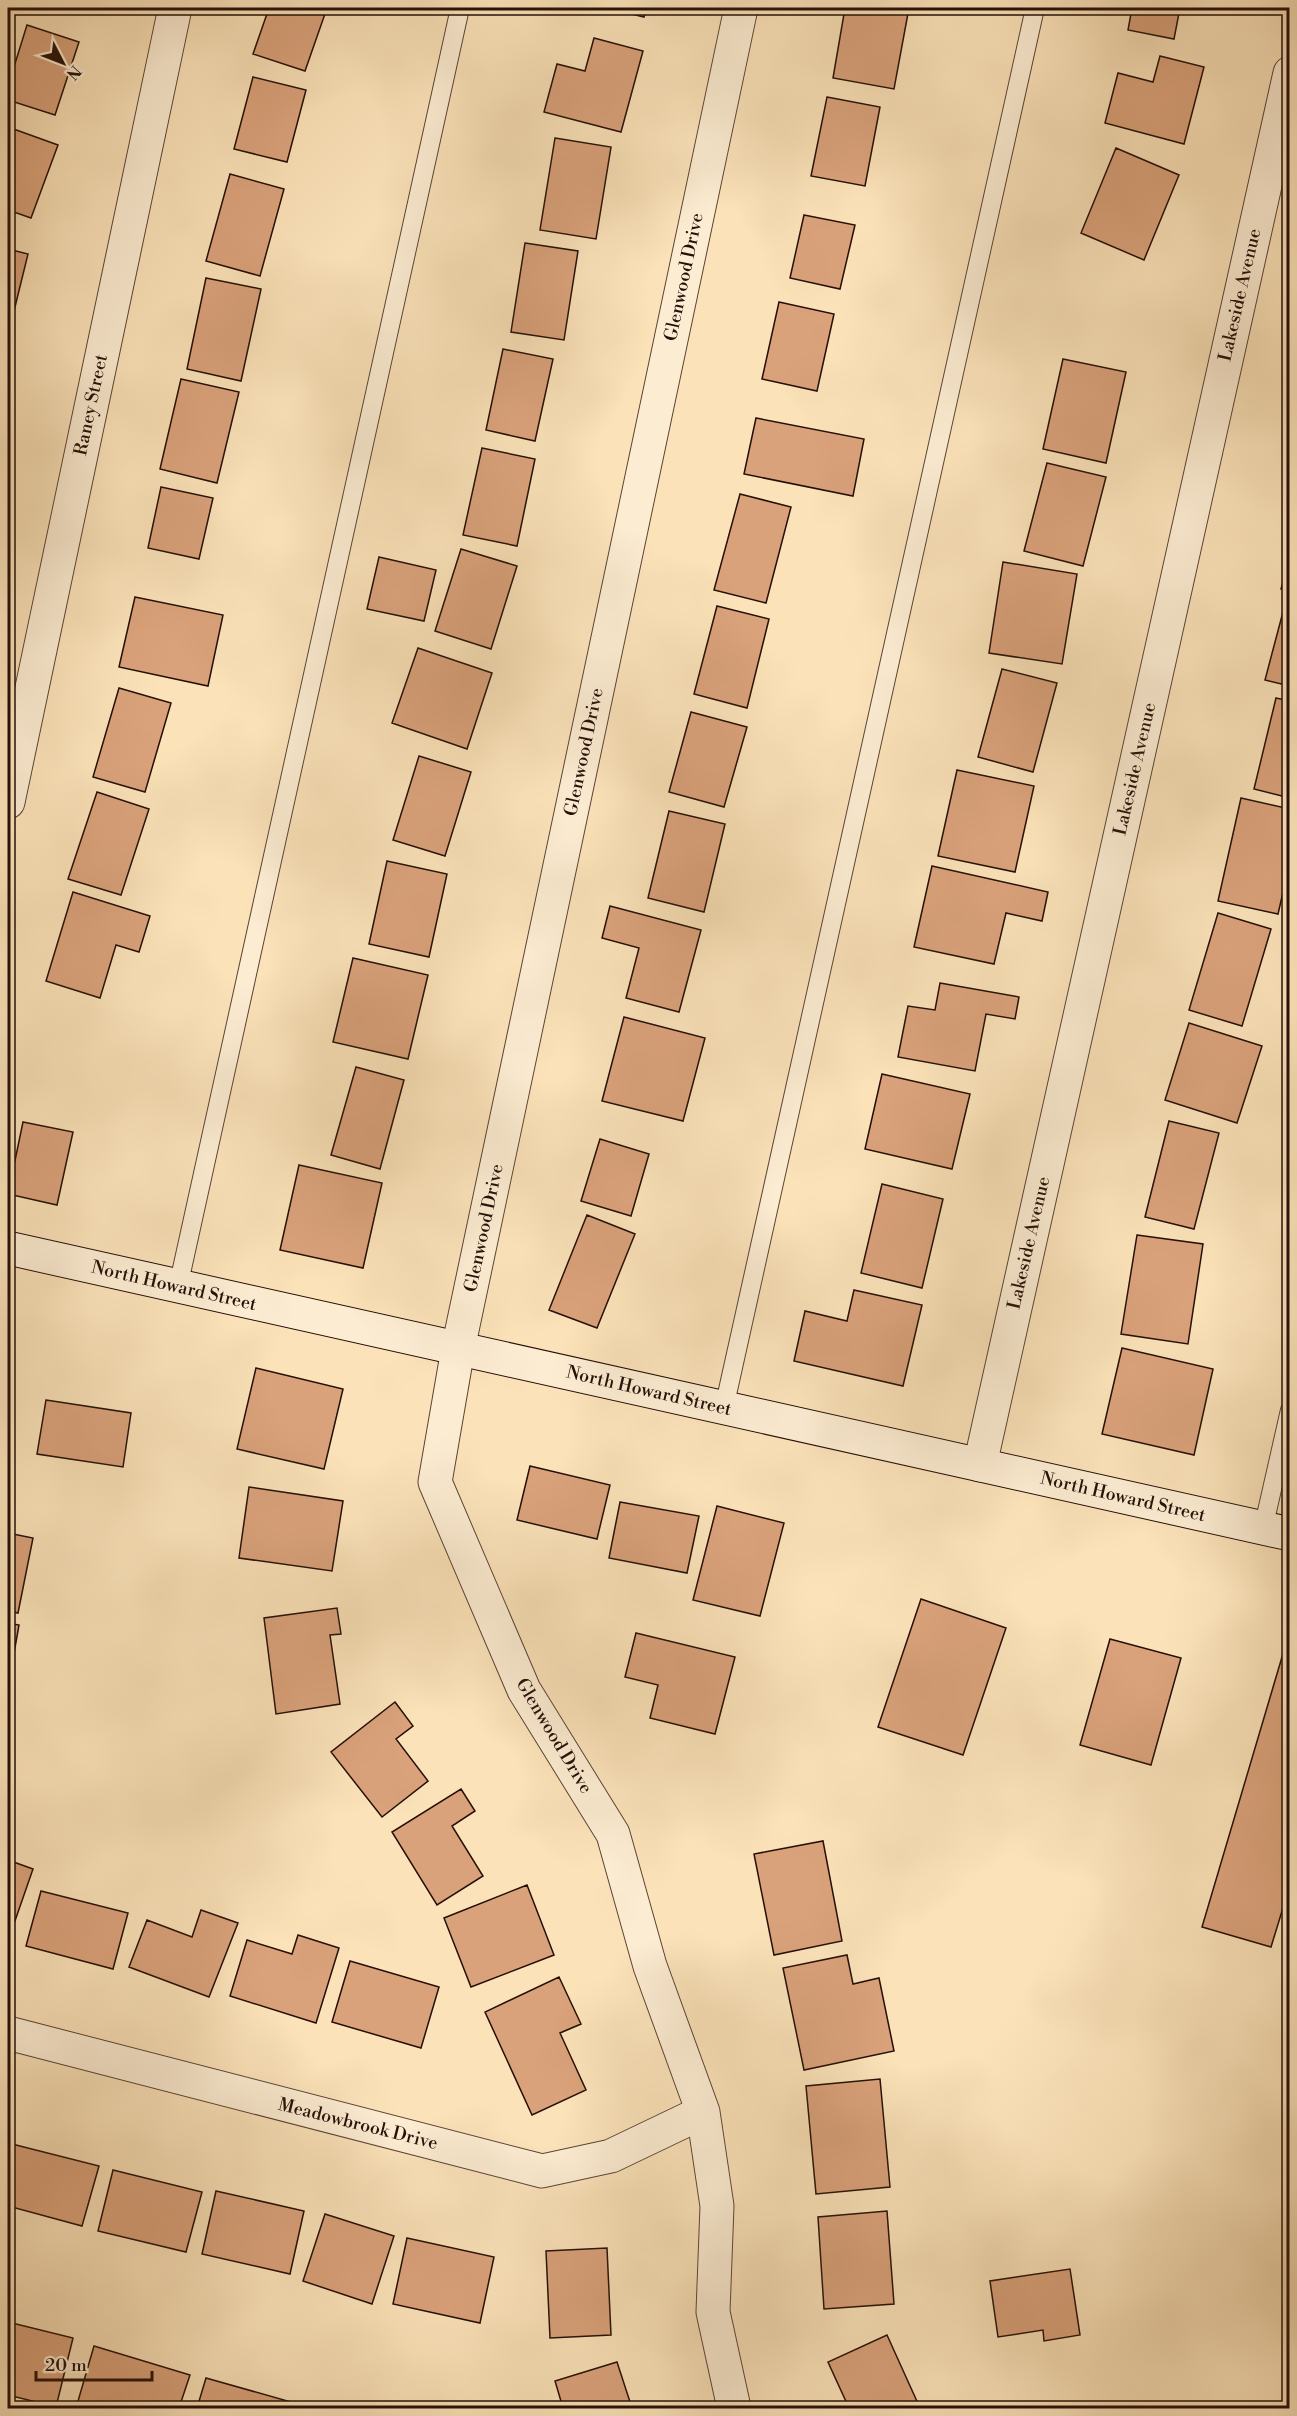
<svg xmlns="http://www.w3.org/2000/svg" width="1297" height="2416" font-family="'Libre Bodoni',serif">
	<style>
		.building { fill: #daa27b; stroke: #250f08; stroke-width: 1.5 }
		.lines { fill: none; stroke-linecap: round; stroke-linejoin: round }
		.lane-casing { stroke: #5a4434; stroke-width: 20 }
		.street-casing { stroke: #5a4434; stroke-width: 35 }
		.secondary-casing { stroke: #250f08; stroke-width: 35 }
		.lane { stroke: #fcecd2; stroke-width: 18 }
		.street { stroke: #fcecd2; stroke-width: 33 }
		.secondary { stroke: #fcecd2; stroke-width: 33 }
		.labels { text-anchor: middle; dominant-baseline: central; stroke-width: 4.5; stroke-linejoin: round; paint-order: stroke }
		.street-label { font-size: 18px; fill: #250f08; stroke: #fcecd2 }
	</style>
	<rect width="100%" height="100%" fill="#fbe2b9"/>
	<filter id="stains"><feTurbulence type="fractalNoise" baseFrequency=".00333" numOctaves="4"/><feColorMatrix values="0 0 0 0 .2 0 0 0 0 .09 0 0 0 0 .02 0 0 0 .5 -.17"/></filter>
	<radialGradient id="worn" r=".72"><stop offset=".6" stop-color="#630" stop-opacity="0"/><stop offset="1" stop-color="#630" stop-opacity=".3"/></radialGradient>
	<path class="building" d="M269,8H327L305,71L253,54Z
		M608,8H647L644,17Z
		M845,8H909L894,89L833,78Z
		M1132,8H1180L1174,39L1128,30Z
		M27,25L79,42L55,115L8,100V86Z
		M594,38L643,51L621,132L544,112L557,64L585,71Z
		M1160,56L1204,67L1184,144L1105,123L1118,73L1153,82Z
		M253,77L306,90L287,162L234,149Z
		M827,97L880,107L865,186L811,176Z
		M8,127L58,145L31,218L8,210Z
		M555,138L611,147L596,239L540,230Z
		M1116,148L1179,175L1144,260L1081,233Z
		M230,174L284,189L260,276L206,261Z
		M804,215L855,225L840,289L790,278Z
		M525,243L578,251L564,340L511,332Z
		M8,249L28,254L13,315L8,314Z
		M206,278L261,289L241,381L187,369Z
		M779,302L834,314L817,391L762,379Z
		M503,349L553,359L535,441L486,430Z
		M1063,359L1126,372L1106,463L1043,449Z
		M181,379L239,392L217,483L160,469Z
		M756,418L864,439L853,496L744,474Z
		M482,448L535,459L517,546L463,535Z
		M1047,463L1106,477L1083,566L1024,551Z
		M161,487L213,498L199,559L148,548Z
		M740,494L791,507L766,603L714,590Z
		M461,549L517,566L491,649L435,631Z
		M379,557L436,570L424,621L367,609Z
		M1290,557V591L1281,589Z
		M1003,562L1077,574L1062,664L989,653Z
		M135,597L223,615L208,686L119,667Z
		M717,606L769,619L747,708L694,694Z
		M1284,608L1290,609V686L1265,680Z
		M418,648L492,673L467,749L392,723Z
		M1002,669L1057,683L1033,772L978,757Z
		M119,688L171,703L145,792L93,777Z
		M1276,698L1290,701V798L1254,789Z
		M691,712L747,727L724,807L669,792Z
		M419,756L471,772L445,856L393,840Z
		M957,770L1034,786L1015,872L938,856Z
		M97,792L149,809L121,895L68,879Z
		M1241,798L1290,809V862L1278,914L1218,901Z
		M669,811L725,824L704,912L648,898Z
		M387,861L447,874L429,957L369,944Z
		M932,866L1048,892L1042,921L1006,913L994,964L914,947Z
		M73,892L150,916L139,952L116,945L100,998L46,981Z
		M610,906L701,930L679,1012L626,998L639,948L602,938Z
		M1218,913L1271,929L1242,1026L1189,1010Z
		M353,958L428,975L408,1059L333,1042Z
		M940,983L1019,997L1015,1019L986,1014L975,1071L898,1057L908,1006L935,1010Z
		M624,1017L705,1038L683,1121L602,1101Z
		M1189,1023L1262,1046L1237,1123L1165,1100Z
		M356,1067L404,1080L380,1169L331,1155Z
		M882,1074L970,1094L952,1169L865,1149Z
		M1169,1121L1219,1133L1194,1229L1145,1217Z
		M23,1122L73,1132L57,1205L8,1194Z
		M600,1139L649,1154L631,1216L581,1201Z
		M299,1165L382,1183L363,1268L280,1250Z
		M882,1184L943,1199L922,1288L861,1273Z
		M587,1215L635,1234L597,1328L549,1310Z
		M1137,1235L1203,1244L1188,1344L1121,1334Z
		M854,1290L922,1305L903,1386L794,1361L805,1311L847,1321Z
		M1122,1348L1213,1369L1194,1455L1102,1434Z
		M256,1368L343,1389L324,1469L237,1449Z
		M46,1400L131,1413L123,1467L37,1454Z
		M530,1466L610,1485L597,1539L517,1520Z
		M249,1487L343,1501L332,1571L239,1558Z
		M620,1502L699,1516L687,1573L609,1558Z
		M717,1506L784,1523L760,1616L693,1600Z
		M8,1533L33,1538L18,1613L8,1611Z
		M921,1599L1006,1628L963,1755L878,1727Z
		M337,1608L341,1634L330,1635L340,1704L276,1714L264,1618Z
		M8,1623L19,1625L8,1687Z
		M1290,1630V1885L1271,1947L1202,1927Z
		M636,1633L735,1657L715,1734L650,1718L658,1685L625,1677Z
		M1110,1639L1181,1658L1151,1765L1080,1745Z
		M395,1702L413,1726L396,1739L428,1781L382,1817L331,1752Z
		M461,1789L475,1811L452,1826L483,1876L437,1905L392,1832Z
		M823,1841L842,1941L774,1955L754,1854Z
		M8,1860L33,1869L8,1941Z
		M527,1885L554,1955L471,1987L444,1918Z
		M41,1891L128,1913L113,1969L26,1946Z
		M201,1910L238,1923L209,1997L129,1967L147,1920L192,1937Z
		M298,1935L339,1948L316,2023L230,1996L247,1940L292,1954Z
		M847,1955L853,1984L879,1978L894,2051L804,2070L783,1968Z
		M350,1961L439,1987L421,2048L332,2022Z
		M559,1977L581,2024L560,2033L586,2090L532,2115L485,2012Z
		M880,2079L890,2187L816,2194L806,2086Z
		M12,2144L99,2166L82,2226L8,2206V2161Z
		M113,2170L202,2192L186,2252L98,2231Z
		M216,2191L304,2211L290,2274L202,2254Z
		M887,2211L894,2304L824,2309L818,2217Z
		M325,2214L394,2236L372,2304L303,2281Z
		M407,2238L494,2257L480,2323L393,2304Z
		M607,2248L611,2335L550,2338L546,2251Z
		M1070,2269L1080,2335L1044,2341L1043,2330L998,2337L990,2281Z
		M8,2322L73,2338L56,2407L8,2395Z
		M887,2335L920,2408H849L828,2362Z
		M94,2346L190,2375L179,2408H76Z
		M617,2362L632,2408H563L555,2381Z
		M206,2378L291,2402L290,2408H197Z
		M307,2402L339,2408H305Z"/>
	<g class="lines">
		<defs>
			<path id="lane" d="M178,1287L460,8
				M724,1408L1035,8
				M1263,1529L1290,1410"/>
			<path id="street" d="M8,802L175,8
				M980,1465L1290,73
				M8,2033L542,2171L611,2156L703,2112
				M734,2408L713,2312L717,2206L703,2112L650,1966L613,1834L524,1690L435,1482L458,1349L741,8"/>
			<path id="secondary" d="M8,1248L1290,1534"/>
		</defs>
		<use href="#lane" class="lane-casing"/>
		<use href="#street" class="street-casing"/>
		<use href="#secondary" class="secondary-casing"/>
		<use href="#lane" class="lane"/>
		<use href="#street" class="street"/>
		<use href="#secondary" class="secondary"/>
	</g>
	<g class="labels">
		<g class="street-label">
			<text transform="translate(684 277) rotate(-78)">Glenwood Drive</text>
			<text transform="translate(1240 295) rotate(-77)">Lakeside Avenue</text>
			<text transform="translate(91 405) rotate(-78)">Raney Street</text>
			<text transform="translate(584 752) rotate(-78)">Glenwood Drive</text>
			<text transform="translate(1135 769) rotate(-77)">Lakeside Avenue</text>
			<text transform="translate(484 1228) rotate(-78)">Glenwood Drive</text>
			<text transform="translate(1029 1243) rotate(-77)">Lakeside Avenue</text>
			<text transform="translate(174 1286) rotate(13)">North Howard Street</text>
			<text transform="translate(649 1391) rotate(13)">North Howard Street</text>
			<text transform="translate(1123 1497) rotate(13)">North Howard Street</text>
			<text transform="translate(554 1736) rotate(59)">Glenwood Drive</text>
			<text transform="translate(358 2124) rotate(14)">Meadowbrook Drive</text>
		</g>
	</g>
	<rect width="1297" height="2416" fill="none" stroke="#fbe2b9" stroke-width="30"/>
	<rect x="9" y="9" width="1279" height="2398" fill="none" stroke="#250f08" stroke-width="3"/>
	<rect x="15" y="15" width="1267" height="2386" fill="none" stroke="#250f08" stroke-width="1.5"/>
	<g transform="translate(63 63) rotate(132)" stroke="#fcecd2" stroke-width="4.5" paint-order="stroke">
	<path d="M0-4.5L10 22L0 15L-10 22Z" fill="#250f08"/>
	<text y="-9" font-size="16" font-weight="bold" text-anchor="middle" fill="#250f08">N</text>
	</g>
	<path d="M36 2371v9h116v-9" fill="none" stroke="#250f08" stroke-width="3"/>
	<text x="45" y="2371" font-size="18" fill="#250f08" stroke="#fcecd2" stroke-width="4.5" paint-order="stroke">20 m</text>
	<rect width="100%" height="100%" filter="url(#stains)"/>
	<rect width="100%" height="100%" fill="url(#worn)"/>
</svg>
